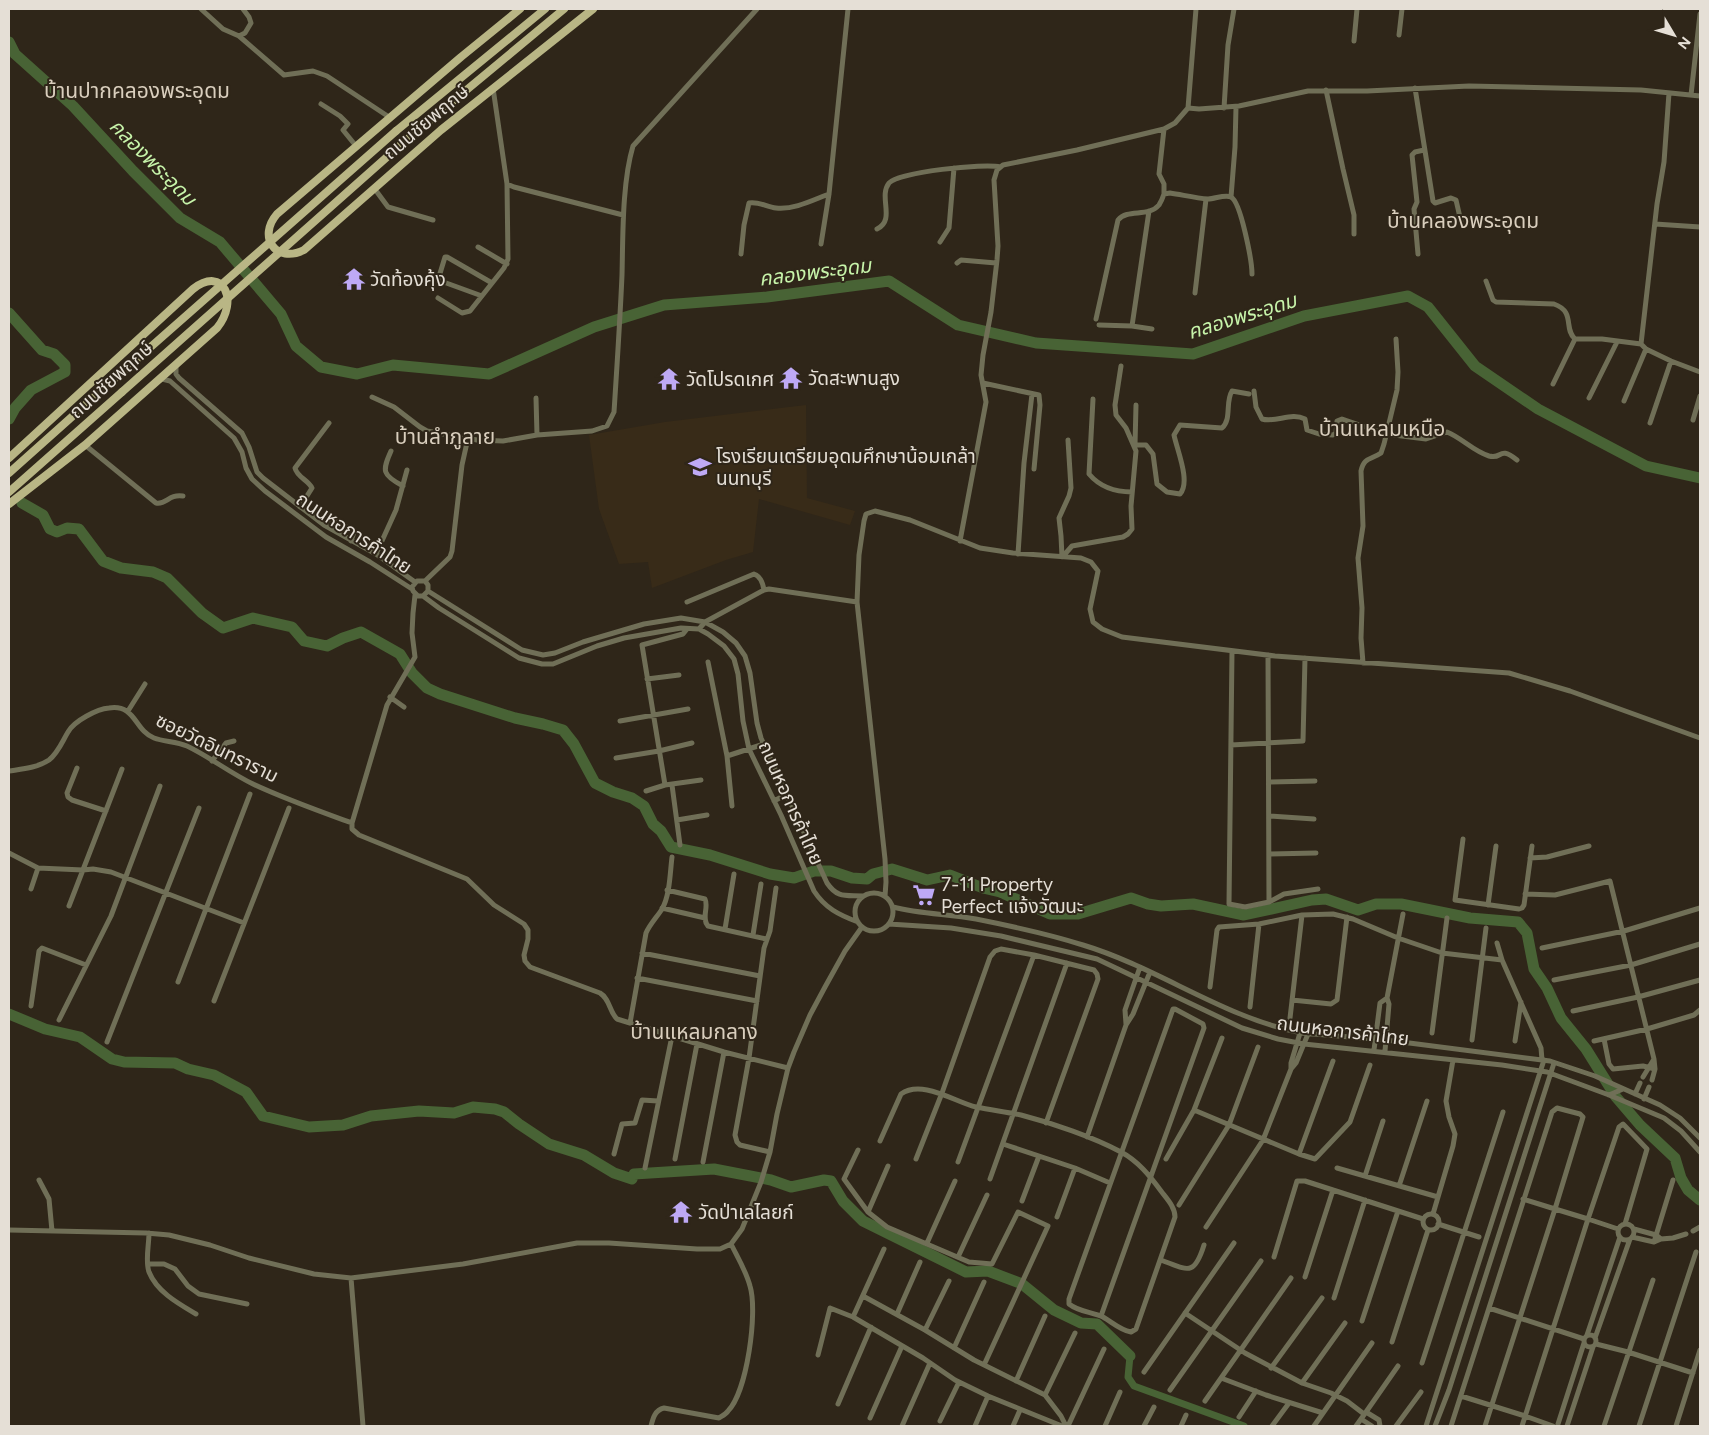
<svg xmlns="http://www.w3.org/2000/svg" width="1709" height="1435" font-family="Figtree,'Noto Sans Thai',sans-serif">
	<style>
		.built { fill: #382b18 }
		.lines { fill: none; stroke-linecap: round; stroke-linejoin: round }
		.canal { stroke: #486335; stroke-width: 7 }
		.river { stroke: #486335; stroke-width: 11 }
		.minor { stroke: #706f57; stroke-width: 5 }
		.primary { stroke: #b9b685; stroke-width: 8 }
		.primary-bridge { stroke: #b9b685; stroke-width: 8 }
		.labels { text-anchor: middle; dominant-baseline: central; stroke-width: 4; stroke-linejoin: round; paint-order: stroke }
		.street-label { font-size: 19px; fill: #e5dfd6; stroke: #2f2619 }
		.poi-label { font-size: 19px; fill: #e5dfd6; stroke: #2f2619; text-anchor: start }
		.water-label { font-size: 20px; font-style: italic; fill: #c7f4aa; stroke: #2f2619 }
		.quarter-label { font-size: 21px; fill: #d9cebd; stroke: #2f2619 }
	</style>
	<rect width="100%" height="100%" fill="#2f2619"/>
	<path class="built" d="M806,405L807,498L855,511L850,525L759,499L753,552L726,560L652,588L648,562L619,564L599,509L589,435L665,422Z"/>
	<g class="lines">
		<path class="canal" d="M1130,1356L1128,1377L1134,1386L1244,1426"/>
		<path class="river" d="M9,42L15,54L73,106L133,171L180,218L220,242L281,314L296,346L321,367L357,374L393,365L489,374L594,327L664,305L767,297L889,281L958,325L1036,343L1193,354L1304,316L1408,296L1428,307L1475,366L1538,409L1646,466L1700,478
			M9,313L42,350L54,354L65,365V372L31,390L15,408L9,419
			M22,503L43,515L50,529L57,532L67,528L79,529L103,561L121,568L153,572L167,578L202,613L223,628L253,618L292,627L304,641L327,646L343,638L361,632L400,654L412,673L427,688L440,694L515,718L543,724L563,730L574,744L595,783L613,792L632,798L644,806L653,824L661,831L671,847L710,855L770,874L794,878L814,871H831L852,878L867,879L873,874L892,869L927,880L950,875L983,888L1000,892L1050,914H1078L1131,898L1148,904L1161,906L1193,904L1244,915L1312,900L1326,899L1358,910L1376,904H1401L1470,918L1518,922L1527,933L1534,969L1547,988L1561,1018L1586,1049L1616,1097L1640,1125L1675,1158L1681,1178L1688,1190L1700,1200
			M9,1014L45,1029L80,1037L112,1059L124,1062L175,1063L188,1069L214,1075L246,1092L263,1116L309,1127L343,1125L371,1116L419,1111L454,1113L473,1107L495,1109L504,1112L519,1124L549,1144L584,1155L614,1173L632,1179L634,1174L714,1169L771,1180L791,1187L824,1180L831,1181L843,1201L863,1221L966,1272L988,1271L1022,1284L1054,1310L1081,1323L1097,1324L1130,1356"/>
		<path class="minor" d="M201,9L223,29L239,36L284,75L313,71L327,76L389,117
			M1399,35L1402,9
			M239,36L245,33L251,23L249,17L243,9
			M1354,41L1357,9
			M1415,88L1433,201L1435,203L1451,198L1456,200L1462,226
			M1326,90L1343,169L1354,215V234
			M1691,95L1700,14
			M321,104L340,116L348,124L343,130L356,146
			M1188,108L1199,109L1239,106L1308,91H1367L1469,86L1641,90L1700,96
			M1224,108L1228,45L1234,9
			M1164,129L1159,174L1164,184V194L1170,193C1183,195 1196,198 1208,199C1215,199 1225,194 1231,197C1241,202 1252,262 1252,274
			M507,184L514,187L623,215
			M374,188L388,207L433,220
			M1231,197L1235,147L1236,107
			M1149,211L1132,326L1152,329
			M1655,224L1700,227
			M877,229C896,220 878,197 889,183C898,172 985,163 1000,167
			M940,242L949,228L954,168
			M821,244L829,194L848,9
			M478,247L507,264
			M741,254L744,225L749,203C758,201 767,207 776,208C794,210 813,200 829,194
			M1418,254L1414,209L1417,202L1412,155L1415,152L1424,150
			M957,263L961,260L996,263
			M1486,281L1493,300L1496,302L1554,304C1576,312 1563,328 1575,339H1602L1641,344L1646,349L1671,361L1700,372
			M1195,293L1206,199
			M482,296L438,280L445,257H447L492,283
			M438,298L462,313L470,311L504,268L508,259L507,184L493,88
			M1096,319L1118,220C1128,208 1148,218 1159,205C1161,202 1163,197 1164,194
			M1099,325L1132,326
			M1641,344L1657,204L1664,162L1669,93
			M176,365V374L179,378L242,433L249,447L257,472L263,478L324,525L376,554L415,582
			M159,381L162,379L170,381L234,438L242,452L246,468L252,479L265,491L326,537L370,562L412,589
			M983,383L1039,395L1040,405L1034,469
			M1553,384L1575,339
			M1254,391L1256,407L1262,419C1276,423 1291,412 1305,419L1307,430L1319,434L1333,435L1336,433L1337,421L1342,419L1386,434L1426,439L1447,432C1462,438 1473,451 1489,456C1503,460 1498,445 1517,460
			M372,397L394,407L420,427L427,431L477,440L503,441L537,435L592,431L607,426L614,412C617,366 620,321 622,275C623,236 622,183 633,146L757,9
			M536,398L537,435
			M1589,398L1617,342
			M1093,399L1089,474C1100,487 1116,492 1132,492
			M1624,401L1646,349
			M1136,405L1135,445H1146L1153,454L1157,484L1167,492L1180,494C1191,482 1177,450 1174,435L1180,425L1222,428C1232,419 1225,402 1232,391L1249,394
			M1693,420L1700,396
			M1650,423L1671,361
			M85,445L156,503C167,505 168,494 183,496
			M391,451C382,471 382,475 403,486
			M300,507L312,488C308,480 297,477 295,468L329,423
			M324,525L329,519L333,518L354,532L351,541
			M960,541L986,402L981,375L983,355L991,312L997,260L998,246L994,180L997,170L1003,165L1077,150L1164,129L1175,123L1188,108L1196,9
			M376,554L396,510L407,470
			M1018,554L1024,463L1032,394
			M1062,557L1061,536L1059,518L1069,496L1071,488L1068,440
			M1066,557L1065,554L1072,546L1123,537L1128,534L1132,529L1131,506L1136,451L1126,428L1116,415L1115,405L1121,366
			M425,581L450,557L452,551L462,465L468,438
			M428,591L423,596H418L413,591L412,587L417,581H425L428,585V591L522,650L543,655L555,653L583,642L644,624L681,618L705,622L723,632L736,643L745,656L750,673L757,723L761,738L827,883C838,899 846,895 863,896
			M415,595L413,613L412,633L415,657L387,705L352,823V829L359,835L467,879L494,905L524,924L528,930V939L524,955L525,961L530,967L600,993C610,999 609,1011 617,1019L724,1052L788,1068
			M423,596L439,608L519,658L542,664H553L597,646L624,638L681,628L699,629L708,634L724,646L734,659L738,674L743,721L749,749L781,815L814,891C825,908 839,915 858,922
			M687,602L754,574C760,576 763,584 764,590
			M699,629L705,622L764,590L769,589L857,602
			M1232,651L1229,904L1245,907L1269,902L1268,655
			M708,662L727,756L732,806
			M1363,663L1361,638L1362,608L1358,558L1363,526L1361,471C1364,457 1371,460 1381,453L1384,444L1397,390L1398,372L1396,339
			M647,679L679,675
			M390,697L404,707
			M128,711L145,684
			M620,721L688,709
			M1231,745L1303,741L1305,658
			M727,756L764,744
			M616,758L659,751L692,743
			M212,761L226,743L234,741
			M77,768L67,793L68,797L72,800L106,811
			M9,771C22,769 37,768 49,760C58,753 62,742 68,732C74,721 97,709 109,708C136,704 134,730 154,738C164,742 176,741 187,746C210,757 230,773 253,784C285,799 319,811 352,823
			M1269,782L1315,781
			M665,785L642,645L683,634L687,629
			M672,785L680,845
			M646,791L665,785L701,780
			M774,801L787,794
			M1269,816L1314,819
			M677,820L707,815
			M1463,839L1455,900L1519,909L1522,908L1524,905L1532,846
			M9,853L38,868L83,870L93,869L111,872L244,923
			M1269,854L1316,853
			M1530,858L1547,857L1589,846
			M31,889L38,868
			M667,890L705,899C709,907 701,918 708,926L766,939
			M855 912a19 19 0 1 1 38 0a19 19 0 1 1-38 0Z
			M1525,894L1555,895L1610,881L1654,1059
			M885,896L886,882L885,859L857,602L859,555L864,521L866,514L875,511L910,520L980,548L1013,553L1081,558L1091,562L1098,571L1090,609L1093,622L1102,629L1122,637L1275,656L1509,673L1570,691L1700,738
			M1269,902L1284,894L1318,889
			M1488,905L1496,846
			M69,906L122,769
			M893,907C920,914 948,914 976,919C1011,926 1049,934 1083,945C1159,968 1224,1018 1302,1033L1386,1040L1550,1061L1595,1076L1660,1105L1680,1118L1700,1138
			M662,908L705,918
			M889,924L951,928L1001,936L1097,959L1242,1028L1278,1039L1304,1044L1502,1065L1547,1072L1609,1095L1664,1118L1681,1131L1700,1152
			M725,929L734,874
			M753,935L761,884
			M1497,943L1502,960
			M1542,948L1624,931L1700,908
			M642,953L760,976
			M637,978L757,1001
			M1554,980L1631,965L1700,944
			M178,982L250,794
			M1210,987L1217,930L1219,927L1259,924L1302,915L1333,914L1353,919L1398,938L1442,953L1502,960L1541,1048L1542,1060
			M1292,1000L1331,1004L1337,1000L1347,917
			M214,1001L289,808
			M31,1006L39,951L42,948L86,965
			M1250,1007L1259,924
			M1573,1011L1638,997L1700,980
			M1290,1018L1302,915
			M59,1020L111,916L160,786
			M630,1023L646,933C650,924 657,917 662,909C670,895 670,873 672,857
			M1126,1024L1125,1010L1140,967
			M1432,1033L1447,918
			M1604,1039L1609,1064L1613,1069L1643,1066L1655,1069
			M1472,1040L1486,928
			M1515,1041L1521,1002
			M1594,1041L1647,1029L1694,1015L1700,1010
			M107,1042L199,808
			M1374,1050L1380,1003L1387,998
			M1385,1051L1389,1004L1387,998L1403,914
			M1291,1069L1296,1063L1308,1034
			M1643,1077L1654,1059L1655,1069L1652,1080
			M1635,1094L1640,1083
			M1609,1095L1623,1089
			M1644,1099L1649,1087
			M1194,1110L1299,1154L1315,1159L1350,1122L1370,1065
			M1087,1137L1126,1025L1133,1014L1150,972
			M880,1141L901,1094C922,1079 955,1102 976,1107C991,1110 1006,1112 1021,1115C1052,1123 1093,1137 1121,1152C1138,1161 1150,1176 1161,1191C1167,1199 1175,1207 1175,1217L1136,1329L1131,1332C1120,1330 1112,1322 1103,1317C1092,1312 1079,1312 1069,1304V1299C1103,1202 1139,1106 1173,1009H1175L1203,1024L1204,1028L1101,1316
			M1003,1144L1075,1168L1110,1183
			M858,1150L844,1179L868,1212L887,1227L969,1262L992,1264L1018,1212L1048,1226L984,1365
			M770,1152L740,1145L737,1142L735,1135L749,1058L764,948L770,931L776,888
			M614,1154L622,1124L635,1123L642,1100L658,1101
			M1299,1154L1333,1061
			M675,1159L697,1044
			M916,1159L942,1093L990,957L995,951L1001,949L1034,955L1094,970L1097,974L1098,979L1046,1123
			M1166,1159L1194,1110L1222,1038
			M703,1162L724,1052
			M958,1162L1034,955
			M645,1168L672,1036
			M1337,1168L1438,1197
			M1365,1176L1383,1121
			M990,1179L1067,963
			M39,1180L49,1199L52,1231
			M1399,1186L1427,1101
			M1022,1201L1039,1156
			M1179,1205L1229,1125L1258,1047
			M868,1212L888,1166
			M1433,1214L1453,1146L1455,1134L1449,1117L1446,1101L1453,1060
			M1423 1222a8 8 0 1 1 16 0a8 8 0 1 1-16 0Z
			M1057,1217L1075,1168
			M1438,1224L1479,1237
			M1618 1232a8 8 0 1 1 16 0a8 8 0 1 1-16 0Z
			M1206,1227L1263,1140L1291,1069V1063L1300,1033
			M1618,1229L1588,1219L1619,1127L1623,1124L1647,1149L1625,1224
			M9,1230L146,1233L169,1235L210,1245L249,1258L314,1274L351,1278L463,1264L577,1243H609L697,1249H720L731,1244L742,1229L761,1182L770,1152L777,1114L788,1068L794,1052L810,1015L825,987L845,951L862,927
			M1693,1231L1700,1227
			M149,1233C149,1245 145,1261 149,1272C157,1292 179,1304 196,1314
			M1632,1237L1654,1242L1661,1239L1656,1235L1634,1229
			M1661,1239L1673,1238L1686,1234
			M1654,1242L1673,1180
			M927,1243L955,1181
			M958,1257L987,1195
			M1274,1257L1297,1181H1305L1423,1219
			M1161,1260C1188,1270 1194,1277 1204,1245
			M149,1264H164L175,1269L188,1286L199,1294L247,1304
			M1305,1277L1333,1190
			M351,1278L363,1426
			M863,1296L925,1330L974,1360L1045,1395L1061,1416L1066,1426
			M1334,1298L1365,1200
			M1489,1308L1584,1339
			M1185,1313L1245,1353L1302,1383L1331,1393L1347,1401L1364,1414
			M897,1314L920,1262
			M853,1317L884,1249
			M1362,1321L1398,1211
			M925,1330L949,1281
			M1584 1341a6 6 0 1 1 12 0a6 6 0 1 1-12 0Z
			M1587,1335L1620,1237
			M1595,1338L1630,1239
			M1392,1342L1428,1230
			M1596,1344L1628,1352L1693,1373
			M954,1348L984,1282
			M818,1355L830,1308L853,1317L923,1358L955,1380L988,1396L1062,1426
			M1422,1363L1503,1112
			M1271,1368L1322,1298
			M1144,1372L1234,1243
			M1221,1378L1266,1395L1323,1413
			M1016,1381L1045,1316
			M1302,1383L1345,1323
			M1170,1390L1261,1261
			M1045,1395L1075,1333
			M1461,1396L1525,1416L1553,1426
			M1205,1401L1291,1278
			M838,1404L871,1327
			M1366,1412L1398,1366
			M1239,1417L1256,1391
			M870,1418L902,1346
			M940,1421L959,1382
			M1558,1424L1584,1343
			M651,1426C653,1418 655,1410 664,1408L719,1418C722,1416 726,1414 728,1411C747,1392 758,1312 750,1286C746,1271 738,1258 731,1244
			M902,1426L930,1363
			M975,1426L988,1396
			M1013,1426L1020,1410
			M1068,1426L1104,1349
			M1105,1426L1120,1392
			M1144,1426L1154,1407
			M1181,1426L1186,1415
			M1272,1426L1289,1403
			M1314,1426L1372,1343
			M1356,1426L1361,1419
			M1372,1426L1361,1419L1366,1412L1379,1420L1380,1426
			M1396,1426L1421,1392
			M1426,1426L1544,1060
			M1435,1426L1449,1390L1554,1063
			M1451,1426L1552,1112L1557,1108L1580,1114L1583,1117L1555,1209L1588,1219L1522,1426
			M1485,1426L1555,1209L1523,1199
			M1567,1426L1593,1347
			M1604,1426L1653,1280
			M1639,1426L1696,1252
			M1676,1426L1700,1350"/>
		<path class="primary" d="M520,9L461,57L277,214C257,237 276,264 304,250L441,130L593,9
			M396,131L545,9
			M405,141L564,9
			M9,458L193,289C224,265 239,301 217,328L85,445L9,504
			M9,473L112,381
			M9,492L122,392"/>
		<path class="primary-bridge" d="M112,381L396,131
			M122,392L405,141"/>
	</g>
	<defs>
		<symbol id="temple-bare" viewBox="-9 -9 18 18"><path d="M0-6L5-2H3V0L6.5 2.5H4V6H1.5V3h-3V6H-4V2.5H-6.5L-3 0V-2H-5Z" fill="#bea9f5" stroke="#2f2619" stroke-width="2.5" paint-order="stroke"/></symbol>
		<symbol id="school-bare" viewBox="-9 -9 18 18"><path d="M0-5L7-2L0 1L-7-2ZM-4 1L0 2.5L4 1V4Q0 6-4 4Z" fill="#bea9f5" stroke="#2f2619" stroke-width="2.5" paint-order="stroke"/></symbol>
		<symbol id="supermarket-bare" viewBox="-9 -9 18 18"><path d="M-6-5.5h2.5l.6 2H6L4.5 2H-2.5L-4.4-4H-6ZM-1.5 3.2a1.3 1.3 0 1 0 .1 0ZM3 3.2a1.3 1.3 0 1 0 .1 0Z" fill="#bea9f5" stroke="#2f2619" stroke-width="2.5" paint-order="stroke"/></symbol>
	</defs>
	<g fill-rule="evenodd">
		<use href="#temple-bare" x="338" y="263" width="32" height="32"/>
		<use href="#temple-bare" x="775" y="362" width="32" height="32"/>
		<use href="#temple-bare" x="653" y="363" width="32" height="32"/>
		<use href="#school-bare" x="684" y="451" width="32" height="32"/>
		<use href="#supermarket-bare" x="908" y="879" width="32" height="32"/>
		<use href="#temple-bare" x="665" y="1196" width="32" height="32"/>
	</g>
	<g class="labels">
		<g class="street-label">
			<text transform="translate(426 122) rotate(-40)">ถนนชัยพฤกษ์</text>
			<text transform="translate(111 380) rotate(-42)">ถนนชัยพฤกษ์</text>
			<text transform="translate(354 533) rotate(33)">ถนนหอการค้าไทย</text>
			<text transform="translate(217 748) rotate(26)">ซอยวัดอินทราราม</text>
			<text transform="translate(791 803) rotate(66)">ถนนหอการค้าไทย</text>
			<text transform="translate(1343 1031) rotate(7)">ถนนหอการค้าไทย</text>
		</g>
		<g class="poi-label">
			<text x="370" y="279">วัดท้องคุ้ง</text>
			<text x="808" y="378">วัดสะพานสูง</text>
			<text x="686" y="379">วัดโปรดเกศ</text>
			<text x="716" y="456">โรงเรียนเตรียมอุดมศึกษาน้อมเกล้า<tspan x="716" dy="22">นนทบุรี</tspan></text>
			<text x="941" y="884">7-11 Property<tspan x="941" dy="22">Perfect แจ้งวัฒนะ</tspan></text>
			<text x="698" y="1212">วัดป่าเลไลยก์</text>
		</g>
		<g class="water-label">
			<text transform="translate(153 162) rotate(45)">คลองพระอุดม</text>
			<text transform="translate(815 272) rotate(-7)">คลองพระอุดม</text>
			<text transform="translate(1242 316) rotate(-17)">คลองพระอุดม</text>
		</g>
		<g class="quarter-label">
			<text x="137" y="90">บ้านปากคลองพระอุดม</text>
			<text x="1463" y="220">บ้านคลองพระอุดม</text>
			<text x="1382" y="428">บ้านแหลมเหนือ</text>
			<text x="445" y="436">บ้านลำภูลาย</text>
			<text x="694" y="1031">บ้านแหลมกลาง</text>
		</g>
	</g>
	<rect width="1709" height="1435" fill="none" stroke="#e5dfd6" stroke-width="20"/>
	<g transform="translate(1674 35) rotate(128)" stroke="#2f2619" stroke-width="4" paint-order="stroke">
	<path d="M0-4L9 19L0 12L-9 19Z" fill="#e5dfd6"/>
	<text y="-8" font-size="14" font-weight="bold" text-anchor="middle" fill="#e5dfd6">N</text>
	</g>
</svg>
